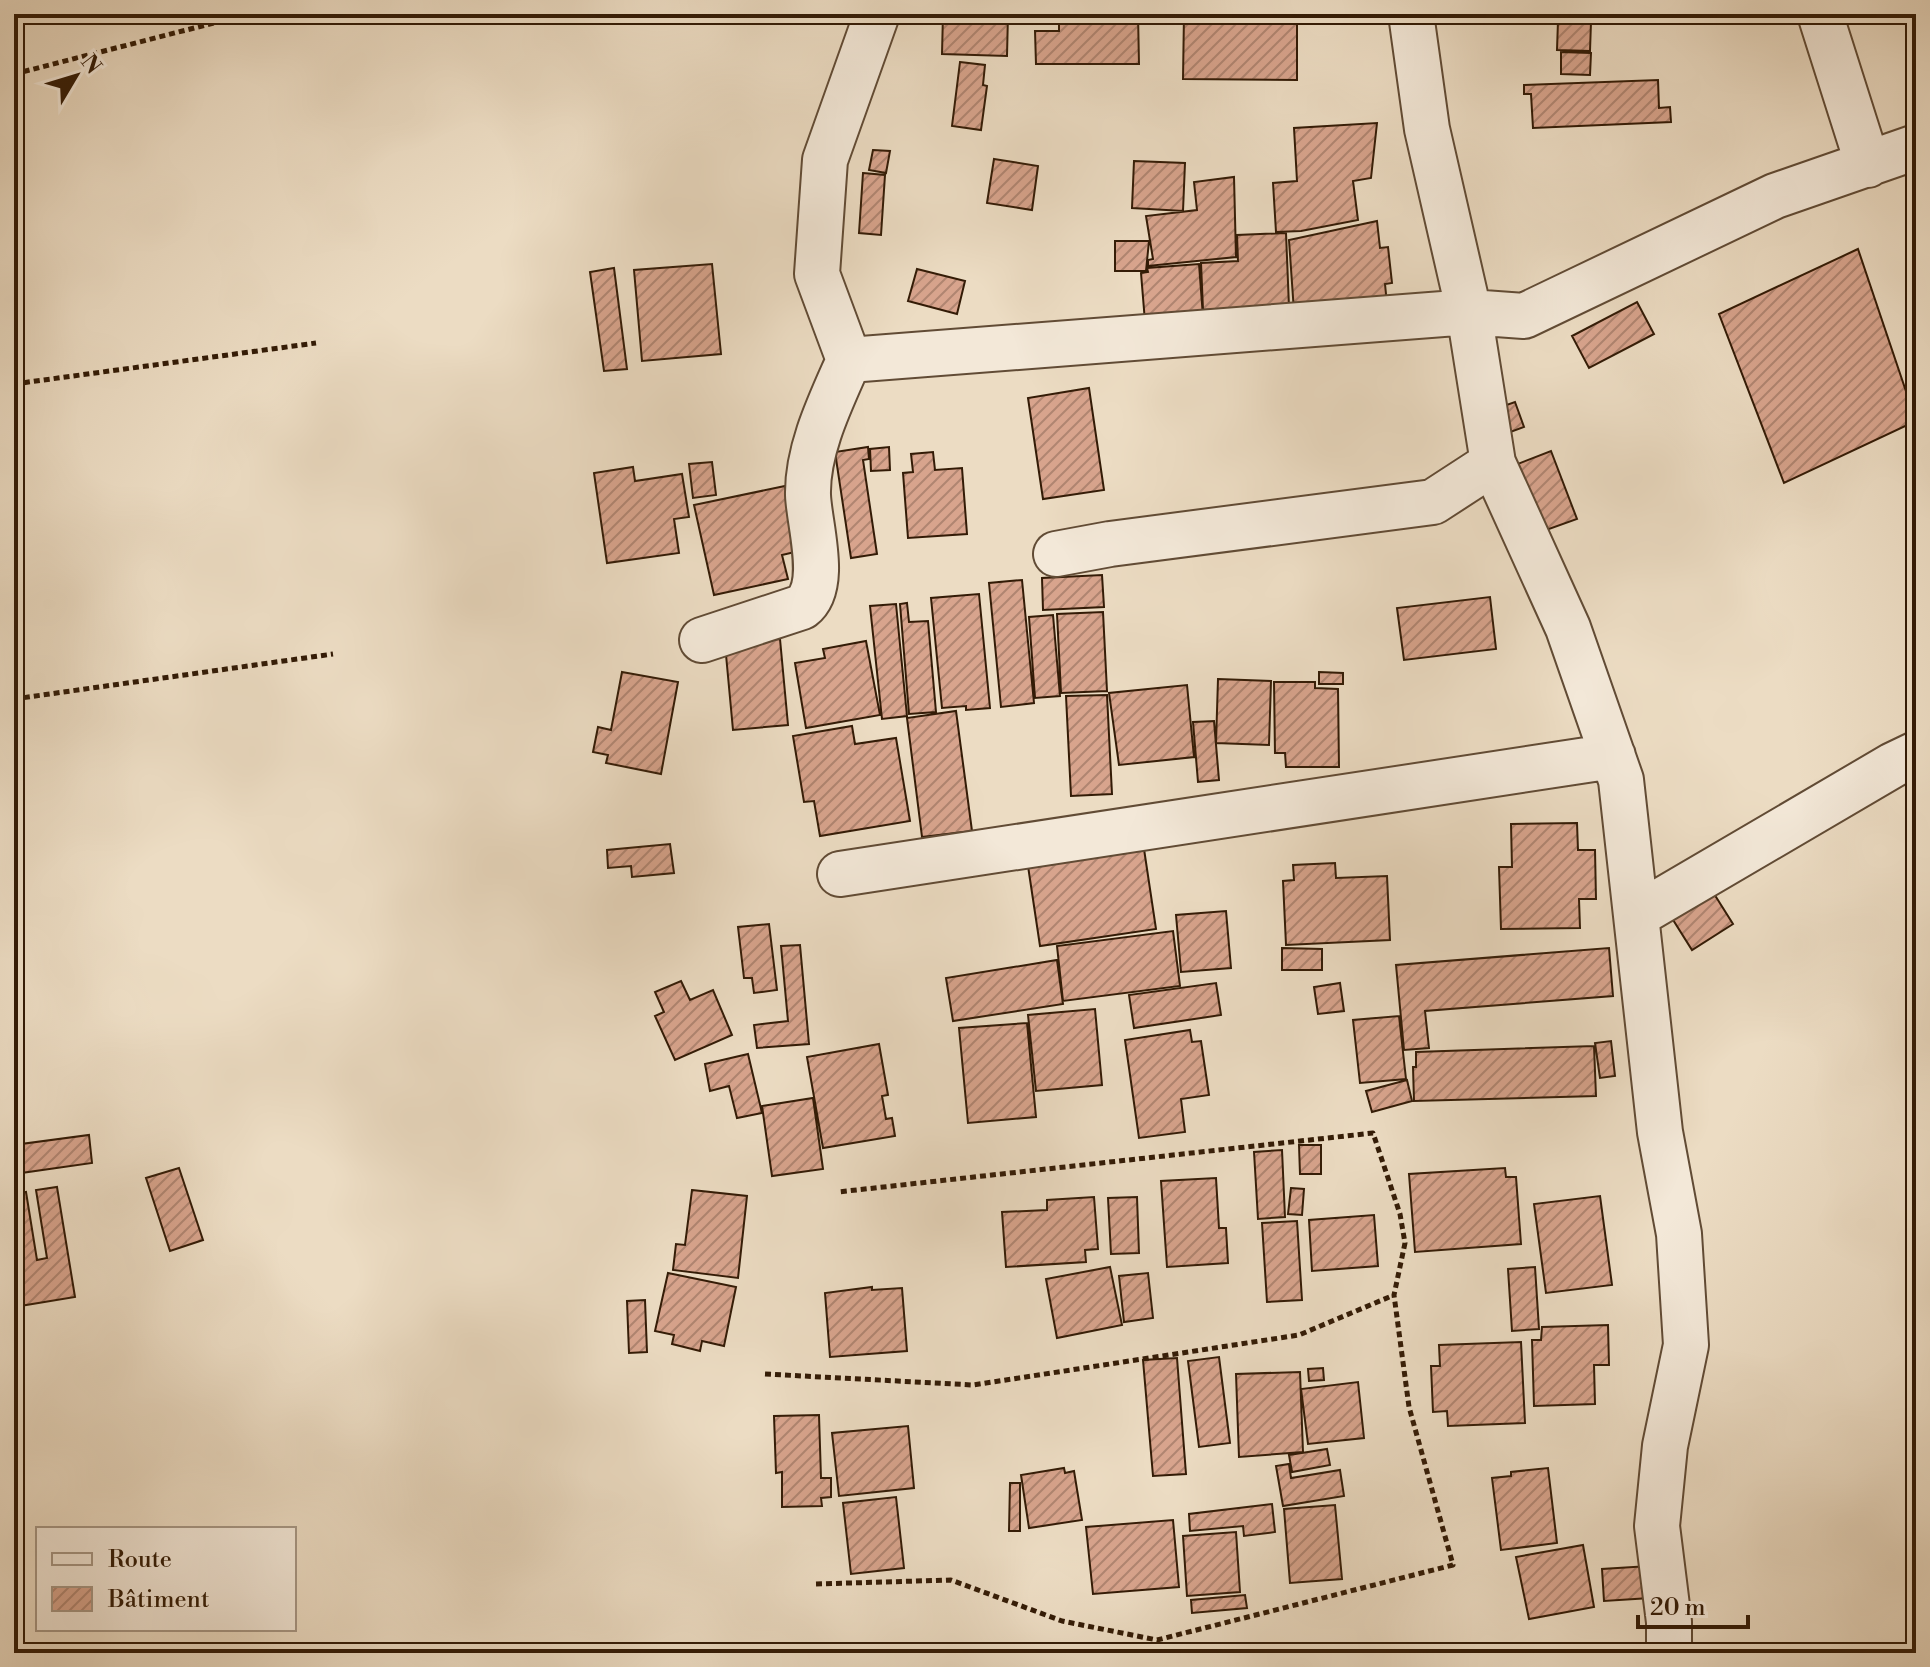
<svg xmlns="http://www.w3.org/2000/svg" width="1930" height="1667" font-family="'Libre Bodoni',serif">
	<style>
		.building { fill: url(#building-hatch); stroke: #331b06; stroke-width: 2 }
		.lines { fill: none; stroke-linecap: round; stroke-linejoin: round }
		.minor-casing { stroke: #614b35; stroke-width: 48 }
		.path { stroke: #331b06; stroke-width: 5; stroke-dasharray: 6 4; stroke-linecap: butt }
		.minor { stroke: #f3e8d8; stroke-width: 44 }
	</style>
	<defs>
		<pattern id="building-hatch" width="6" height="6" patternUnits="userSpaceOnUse" patternTransform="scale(2)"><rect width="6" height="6" fill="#d8a48d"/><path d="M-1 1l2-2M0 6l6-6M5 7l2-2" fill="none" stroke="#b08571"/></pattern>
	</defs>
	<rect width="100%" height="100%" fill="#ecdcc3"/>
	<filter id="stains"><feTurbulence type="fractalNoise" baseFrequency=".0025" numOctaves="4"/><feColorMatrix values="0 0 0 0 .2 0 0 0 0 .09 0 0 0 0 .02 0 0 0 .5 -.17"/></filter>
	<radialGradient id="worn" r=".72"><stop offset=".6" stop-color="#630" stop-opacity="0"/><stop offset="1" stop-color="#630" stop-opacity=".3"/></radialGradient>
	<path class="building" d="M943,14H1008L1007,56L942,54Z
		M1059,14H1138L1139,64H1036L1035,31H1059Z
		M1184,14L1297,19V80L1183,79Z
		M1558,21L1591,22L1590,51L1557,50Z
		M1561,52L1591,53L1590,75L1561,74Z
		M960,62L985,65L983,85L987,86L981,130L952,126Z
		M1658,80L1659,108L1670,107L1671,122L1533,128L1531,94H1524V85Z
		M1377,123L1371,178L1353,181L1358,220L1301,231L1276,232L1273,183L1297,181L1294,128Z
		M873,150L890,151L886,173L869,170Z
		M994,159L1038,166L1032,210L987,203Z
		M1134,161L1185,163L1183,211L1132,208Z
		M863,173L885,175L881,235L859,233Z
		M1234,177L1236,257L1148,266V260L1153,259L1146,216L1197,210L1194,182Z
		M1377,221L1380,248L1388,247L1392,283L1385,284L1388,314L1295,326L1289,240Z
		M1286,233L1289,307L1203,310L1201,263L1238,261L1237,235Z
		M1115,241H1149L1146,271H1115Z
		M1858,249L1916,421L1784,483L1719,314Z
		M712,264L721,354L642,361L634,270Z
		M1199,264L1204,330L1146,334L1141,273L1148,272L1147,268Z
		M614,268L627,369L604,371L590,272Z
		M917,269L965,281L957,314L908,301Z
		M1637,302L1654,334L1589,368L1572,336Z
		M1089,388L1104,490L1043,499L1028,398Z
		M1515,402L1524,427L1505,434L1495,409Z
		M868,447L869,459L863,460L877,554L851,558L835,452Z
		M889,447L890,470L871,471L870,449Z
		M1551,451L1577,519L1535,534L1510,467Z
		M933,452L935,470L962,468L967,534L908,538L903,473L913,472L911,454Z
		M712,462L716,495L693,498L689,464Z
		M633,467L635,481L682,474L689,517L674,519L679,553L607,563L594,473Z
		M785,486L799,551L782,555L788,579L714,595L694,505Z
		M1102,575L1104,607L1043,610L1042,578Z
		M1022,580L1034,703L1001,707L989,583Z
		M979,594L990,708L966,710V706L942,708L931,598Z
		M1490,597L1496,649L1404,660L1397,608Z
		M907,603L909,622L928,621L936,712L909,714L900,604Z
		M896,604L907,716L882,719L870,606Z
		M1103,612L1107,691L1061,693L1057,614Z
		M1053,615L1060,696L1035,698L1029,617Z
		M780,639L788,725L733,730L725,644Z
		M866,641L880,715L806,728L795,663L825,658L823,649Z
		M622,672L678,682L661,774L606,763L608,755L593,752L598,727L611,730Z
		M1319,672L1343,673V684H1319Z
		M1218,679L1271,681L1269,745L1216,743Z
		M1274,682H1315V688L1338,689L1339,767H1286L1285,753H1275Z
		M1187,685L1194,757L1119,765L1109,693Z
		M1107,695L1112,794L1071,796L1066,696Z
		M956,711L972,831L922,837L907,718Z
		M1214,721L1219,780L1198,782L1193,722Z
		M852,726L855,744L896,738L910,821L820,836L814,801L804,802L793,736Z
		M1577,823L1578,850H1595L1596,899H1579L1580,928L1501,929L1499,867H1512L1511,824Z
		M670,844L674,873L632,877L631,866L608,868L607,850Z
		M1144,849L1156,929L1040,946L1028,866Z
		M1335,863L1336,878L1387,876L1390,940L1286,945L1283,881L1294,880L1293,865Z
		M1711,889L1733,924L1692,950L1670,915Z
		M1226,911L1231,968L1181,972L1176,915Z
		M769,924L777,990L754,993L752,978H744L738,927Z
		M1173,931L1180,986L1063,1001L1057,946Z
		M800,945L809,1044L757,1048L754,1025L788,1021L781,946Z
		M1282,948L1322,949V970H1282Z
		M1609,948L1613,996L1425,1011L1429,1048L1404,1050L1396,965Z
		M1057,960L1063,1004L953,1021L946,978Z
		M681,981L690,1000L713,990L732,1035L675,1060L655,1016L664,1012L655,992Z
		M1216,983L1221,1015L1134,1028L1129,995Z
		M1340,983L1344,1011L1318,1014L1314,987Z
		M1095,1009L1102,1085L1036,1091L1028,1015Z
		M1399,1016L1406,1079L1360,1083L1353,1020Z
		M1027,1023L1036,1117L968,1123L959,1028Z
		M1190,1030L1192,1042L1201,1041L1209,1095L1181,1099L1185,1132L1139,1138L1125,1040Z
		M1611,1041L1615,1076L1600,1078L1595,1043Z
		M879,1044L888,1095L882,1096L886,1119L892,1118L895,1136L823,1148L807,1057Z
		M1594,1046L1596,1096L1414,1101L1413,1067H1416V1052Z
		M748,1054L762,1113L737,1118L729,1086L710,1091L705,1064Z
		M1407,1080L1412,1101L1372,1112L1366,1091Z
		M813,1098L823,1169L772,1176L762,1106Z
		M89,1135L92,1163L14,1174V1145Z
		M1299,1145H1321V1174H1300Z
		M1282,1150L1285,1217L1258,1219L1254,1152Z
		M179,1168L203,1240L170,1251L146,1178Z
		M1505,1168L1506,1177H1516L1521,1244L1415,1252L1409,1174Z
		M1216,1178L1219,1228H1226L1228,1263L1167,1267L1161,1181Z
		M57,1187L75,1297L14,1307V1194L26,1192L37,1260L47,1258L36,1190Z
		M1291,1188L1304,1189L1302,1215L1288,1214Z
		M692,1190L747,1196L738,1278L673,1270L676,1244L685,1245Z
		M1600,1196L1612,1285L1546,1293L1534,1204Z
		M1094,1197L1098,1249L1085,1250L1086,1262L1006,1267L1002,1212L1047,1210V1200Z
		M1137,1197L1139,1253L1111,1254L1108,1198Z
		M1374,1215L1378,1266L1312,1271L1309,1220Z
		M1297,1221L1302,1300L1267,1302L1262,1223Z
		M1110,1267L1122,1325L1057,1338L1046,1279Z
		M1535,1267L1539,1329L1512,1331L1508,1269Z
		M668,1273L736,1287L724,1346L702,1341L700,1351L672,1344L674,1335L655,1331Z
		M1148,1273L1153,1318L1124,1322L1119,1276Z
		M872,1287V1290L902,1288L907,1351L830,1357L825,1293Z
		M645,1300L647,1352L629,1353L627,1301Z
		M1608,1325L1609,1365H1594L1595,1404L1534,1406L1532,1340H1541L1542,1327Z
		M1521,1342L1525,1423L1448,1426L1447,1411L1433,1412L1431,1366H1440L1439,1345Z
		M1219,1357L1230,1443L1199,1447L1188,1361Z
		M1177,1358L1186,1474L1153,1476L1143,1360Z
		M1323,1368L1324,1380L1309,1381L1308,1369Z
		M1300,1372L1303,1452L1239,1457L1236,1374Z
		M1358,1382L1364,1438L1308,1444L1301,1389Z
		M819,1415L821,1478H831V1497L821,1498L822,1506L782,1507V1472L776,1473L774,1416Z
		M908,1426L914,1488L839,1496L832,1433Z
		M1327,1449L1330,1465L1292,1472L1289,1455Z
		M1289,1464L1291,1478L1340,1470L1344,1496L1283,1506L1276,1466Z
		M1064,1468L1065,1473L1074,1471L1082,1520L1029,1528L1021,1475Z
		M1548,1468L1557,1543L1501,1550L1492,1478L1511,1476V1472Z
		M1010,1483H1020V1531H1009Z
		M896,1497L904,1568L851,1574L843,1503Z
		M1272,1504L1275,1532L1244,1536L1243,1526L1190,1531L1189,1514Z
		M1335,1505L1342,1579L1290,1583L1284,1509Z
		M1173,1520L1179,1587L1093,1594L1086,1527Z
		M1236,1532L1240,1592L1187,1596L1183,1536Z
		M1583,1545L1594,1607L1529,1619L1516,1557Z
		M1649,1566L1650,1598L1604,1601L1602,1569Z
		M1245,1595L1247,1608L1192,1613L1191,1600Z"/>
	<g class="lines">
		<defs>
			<path id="minor" d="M1411,14L1427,129L1469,312L1493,463L1568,628L1621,780L1660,1132L1679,1234L1686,1345L1665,1446L1657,1526L1669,1622V1653
				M1820,14L1868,165
				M849,360L1469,312L1524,316L1775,196L1916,147
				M1056,554L1110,544L1433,502L1493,463
				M702,640L802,607C829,586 809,525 808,495C807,449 831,401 849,360L817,274L825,160L877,14
				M840,874L1613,756
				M1637,915L1893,765L1916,754"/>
		</defs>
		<use href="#minor" class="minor-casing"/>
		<path class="path" d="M14,74L249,14
			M14,384L316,343
			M14,699L333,654
			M765,1374L973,1385L1299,1335L1394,1295
			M816,1584L951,1580L1062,1621L1157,1640L1453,1565L1409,1407L1394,1295L1405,1243L1400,1214L1373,1133L838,1192"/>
		<use href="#minor" class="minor"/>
	</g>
	<rect width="1930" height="1667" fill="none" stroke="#ecdcc3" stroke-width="48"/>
	<rect x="16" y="16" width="1898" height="1635" fill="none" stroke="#331b06" stroke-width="4"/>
	<rect x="24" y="24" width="1882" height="1619" fill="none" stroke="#331b06" stroke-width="2"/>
	<rect x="36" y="1527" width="260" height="104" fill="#f3e8d8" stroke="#a69684" stroke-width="2"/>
	<rect x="52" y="1553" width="40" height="12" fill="#f3e8d8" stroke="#a69684" stroke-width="2"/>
	<text x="108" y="1567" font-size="24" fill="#331b06">Route</text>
	<rect x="52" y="1587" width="40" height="24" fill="url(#building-hatch)" stroke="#a69684" stroke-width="2"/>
	<text x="108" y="1607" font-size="24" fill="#331b06">Bâtiment</text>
	<g transform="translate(76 76) rotate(52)" stroke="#f3e8d8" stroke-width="6" paint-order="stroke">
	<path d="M0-6L14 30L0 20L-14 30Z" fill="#331b06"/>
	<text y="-12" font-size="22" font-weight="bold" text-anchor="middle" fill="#331b06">N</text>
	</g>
	<path d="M1638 1615v12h110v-12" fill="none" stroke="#331b06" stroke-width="4"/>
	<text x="1650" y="1615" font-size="24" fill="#331b06" stroke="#f3e8d8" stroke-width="6" paint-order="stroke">20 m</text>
	<rect width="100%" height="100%" filter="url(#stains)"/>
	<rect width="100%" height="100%" fill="url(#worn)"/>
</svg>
